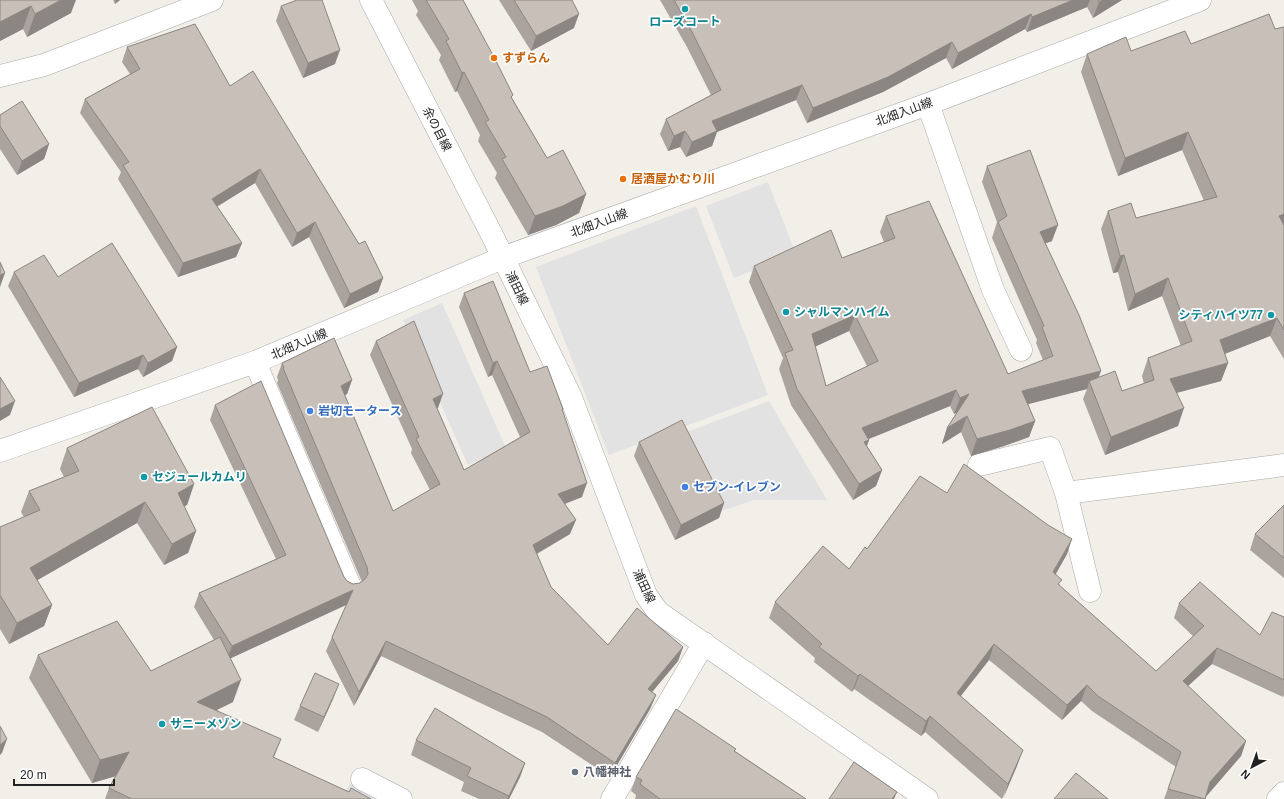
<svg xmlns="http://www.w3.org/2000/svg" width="1284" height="799" font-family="Arial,'Noto Sans JP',sans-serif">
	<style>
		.parking { fill: #e2e2e2 }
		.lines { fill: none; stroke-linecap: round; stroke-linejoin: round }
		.minor-casing { stroke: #a9a9a9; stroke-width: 23 }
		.minor { stroke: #fff; stroke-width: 22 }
		.wall { fill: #aba49e; fill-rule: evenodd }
		.shaded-wall { fill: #8b8681 }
		.building { fill: #c7bfb8; stroke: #8b8681; fill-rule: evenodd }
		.culture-dot { fill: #0f9aa8; stroke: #fff; stroke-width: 1.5 }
		.food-dot { fill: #e8710a; stroke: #fff; stroke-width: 1.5 }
		.shop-dot { fill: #3f7fe0; stroke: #fff; stroke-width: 1.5 }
		.worship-dot { fill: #6b7280; stroke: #fff; stroke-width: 1.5 }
		.labels { text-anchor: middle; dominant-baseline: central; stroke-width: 3.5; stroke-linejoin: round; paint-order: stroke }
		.culture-label { font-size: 12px; font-weight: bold; fill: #0d838f; stroke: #fff; text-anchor: start }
		.food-label { font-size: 12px; font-weight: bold; fill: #c56008; stroke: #fff; text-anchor: start }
		.street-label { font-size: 12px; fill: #222; stroke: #fff }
		.shop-label { font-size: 12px; font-weight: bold; fill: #366cbe; stroke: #fff; text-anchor: start }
		.worship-label { font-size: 12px; font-weight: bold; fill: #5b616d; stroke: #fff; text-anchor: start }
	</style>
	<rect width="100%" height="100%" fill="#f2efe9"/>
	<path class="parking" d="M768,182L796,254L734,278L706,206Z
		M696,206L768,395L609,455L536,267Z
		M442,303L506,448L468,465L403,320Z
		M769,401L827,500H754L719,512L684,433Z
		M350,784L381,799H342Z"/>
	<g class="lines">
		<defs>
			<path id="minor" d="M371,0L493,237L570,395L646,595L658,612L927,799
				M0,76L44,65L212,0
				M928,104L993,290L1021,350
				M255,362L350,586
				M0,451L255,362L502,258L928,104L1200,0
				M979,465L1050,448L1066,493L1284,465
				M1066,493L1090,591
				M362,779L401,799
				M612,799L704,643
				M1278,799L1284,793"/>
		</defs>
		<use href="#minor" class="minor-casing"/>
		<use href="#minor" class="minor"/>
	</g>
	<path class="wall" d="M0,0L71,13L27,37L23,29L0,41Z
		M113,0H120L115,4Z
		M412,0H463L512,98L547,158L586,194L579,213L556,225L528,235L495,178L497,173L478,141L480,135L457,91L455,92L439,60L441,55L416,15L418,11Z
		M499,0H572L574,28L531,51Z
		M660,0H1122L1093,18L1087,7L1027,32L1025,29L952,69L946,58L883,92L807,123L796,100L717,132L712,146L686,157L680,147L668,151L660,134L666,119L711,95L687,47Z
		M281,6L335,64L303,78L276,21Z
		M1284,27V359L1270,336L1225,354L1228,363L1221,381L1177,393L1178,426L1105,455L1083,399L1087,389L1028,404L1035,421L1029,437L1004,446L971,456L961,432L942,444L947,428L957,412L954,414L950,406L869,439L867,446L882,470L876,486L853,500L791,405L779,369L783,358L749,282L754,266L842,258L884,242L880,232L886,216L1008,374L1043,360L1036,343L1037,340L992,238L997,222L982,182L987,166L1052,241L1045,243L1099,378L1122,391L1144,384L1142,376L1148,358L1181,346L1162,296L1128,311L1118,272L1113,273L1101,229L1108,211L1136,218L1204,201L1182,150L1118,176L1081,72L1087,54L1131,51L1191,44ZM849,331L867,366L826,386L815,346Z
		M127,47L230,86L359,244L383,278L378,292L344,308L309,237L292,247L255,183L217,206L242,243L236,257L178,277L118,179L121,172L80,113L85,99L130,74L122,62Z
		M0,115L49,144L44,159L17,175L0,149Z
		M14,272L58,277L177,347L172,361L143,377L138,369L74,397L8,286Z
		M464,293L530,372L563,409L562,411L582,497L565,504L570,534L537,554L551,587L608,645L683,647L678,661L652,692L656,695L650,709L610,777L542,732L381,656L354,706L326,651L332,637L346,605L231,658L233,702L217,710L274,758L349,792L371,799H105L109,788L115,776L92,783L29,678L38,655L151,671L214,640L194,607L199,593L276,559L210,420L215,405L347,581L353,584L360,583L362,582L277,383L278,380L277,377L282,363L352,380L347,394L345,395L393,511L430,490L411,453L412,449L370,355L376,341L438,408L437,409L464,470L520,437L492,375L488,377L459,307Z
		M639,442L724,503L719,518L675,540L634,456Z
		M67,448L194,484L187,505L184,506L196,531L188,553L164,565L137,523L37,580L52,605L44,626L9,644L0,629V527L24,517L21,512L29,491L64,477L60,469Z
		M947,493L1067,554L1056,574L1060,586L1156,671L1193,636L1174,618L1179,603L1260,635L1284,617V695L1283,697L1212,664L1188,686L1246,741L1241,756L1206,796L1205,799H1164L1176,767L1092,711L1081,701L1062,720L989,660L961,696L1017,766L1002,799L925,732L921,736L854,689L852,692L814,662L815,658L769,618L775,602L849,569L867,549Z
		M1284,505V578L1250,550L1255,534Z
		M333,699L318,732L294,720L300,706Z
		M416,740L525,763L520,777L509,799H479L461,791L464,782L411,755Z
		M735,751L806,799H635L636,795L631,791L636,777Z"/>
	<path class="shaded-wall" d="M61,0H76L71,13L27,37L35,14Z
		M116,0H120L115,4Z
		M1073,0H1090L1087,7L1027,32L1032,17Z
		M1103,0H1122L1093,18L1099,2Z
		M31,6L23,29L0,41V22Z
		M579,14L574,28L531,51L536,36Z
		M1031,14L1025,29L952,69L958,53Z
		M952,42L946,58L883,92L807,123L813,108Z
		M340,50L335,64L303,78L308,63Z
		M464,72L457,91L455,92L462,73Z
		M802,85L796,100L717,132L712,146L686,157L692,142L712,121Z
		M685,131L680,147L668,151L674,136Z
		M1188,132L1182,150L1118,176L1125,158Z
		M49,144L44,159L17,175L22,161Z
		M260,169L255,183L207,213L212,199Z
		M586,194L579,213L556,225L528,235L535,216Z
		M1284,214V230L1279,216Z
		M315,222L309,237L292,247L297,233Z
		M1058,225L1052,241L1034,248L1040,232Z
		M242,243L236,257L178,277L183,263Z
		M1124,255L1118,272L1113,273L1120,256Z
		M5,273L0,287V275Z
		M383,278L378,292L344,308L350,294Z
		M1168,278L1162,296L1128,311L1135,294Z
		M855,315L849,331L806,351L812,334Z
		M1277,318L1270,336L1214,358L1220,340Z
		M177,347L172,361L143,377L148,363Z
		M143,355L138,369L74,397L79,383Z
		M497,361L492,375L488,377L493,363Z
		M1228,363L1221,381L1164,396L1170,379Z
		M1101,371L1095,387L1089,381L1087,389L1017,407L1022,391Z
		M352,380L347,394L336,400L341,386Z
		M956,390L950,406L856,444L862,428Z
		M443,394L438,408L428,413L433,399Z
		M969,394L963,410L954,414L960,398Z
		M15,401L10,415L0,421V409Z
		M1184,408L1178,426L1105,455L1111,437Z
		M967,416L961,432L942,444L947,428Z
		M1035,421L1029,437L1004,446L971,456L977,439Z
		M869,440L863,456L864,442Z
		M882,470L876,486L853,500L859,484Z
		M587,483L582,497L553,508L558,494Z
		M194,484L187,505L170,514L178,493Z
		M145,502L137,523L22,589L30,568Z
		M724,503L719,518L675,540L681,525Z
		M576,520L570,534L527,559L533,545Z
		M196,531L188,553L164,565L172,544Z
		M1072,539L1067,554L1048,587L1053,572Z
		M353,590L348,604L227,660L232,646Z
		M52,605L44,626L9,644L17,623Z
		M386,641L381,656L354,706L359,692Z
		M994,644L989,660L951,708L957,693Z
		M683,647L678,661L642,704L648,689Z
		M1217,648L1212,664L1177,696L1183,681Z
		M860,674L854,689L852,692L858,676Z
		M241,680L233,702L188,724L197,702Z
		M339,684L333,699L318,732L324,717Z
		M1087,685L1081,701L1062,720L1067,705Z
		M656,695L650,709L610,777L615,763Z
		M930,716L925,732L921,736L926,721Z
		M7,739L2,753L0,755V745Z
		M281,739L272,762L273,757Z
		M1246,741L1241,756L1205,798L1210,782Z
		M1023,750L1017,766L1003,799L1008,784Z
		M129,752L120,775L92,783L100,760Z
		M525,763L520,777L509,799H507Z
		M897,792L894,799H892Z"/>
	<path class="building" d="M0,0H61L35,14L31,6L0,22Z
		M297,0H322L340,50L308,63L281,6Z
		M426,0H463L494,57L513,95L511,97L547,158L563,150L586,194L563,206L535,216L502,159L506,157L485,122L489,120L464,72L462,73L446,41L449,39Z
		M514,0H572L579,14L536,36Z
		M674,0H1073L1032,17L1031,14L958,53L952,42L888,77L813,108L802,85L712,121L717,131L692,142L685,131L674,136L666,119L721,90L692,32Z
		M1098,0H1103L1099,2Z
		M1269,14L1275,29L1284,27V214L1279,216L1284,225V330L1277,318L1220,340L1228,363L1170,379L1184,408L1111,437L1089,381L1115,371L1122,391L1154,380L1148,358L1192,341L1168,278L1135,294L1124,255L1120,256L1108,211L1131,203L1136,218L1217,197L1188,132L1125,158L1087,54L1126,37L1131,51L1185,31L1191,44Z
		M195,24L230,86L253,71L359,244L365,241L383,278L350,294L315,222L297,233L260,169L212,199L242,243L183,263L123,165L129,162L85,99L140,69L127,47Z
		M22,101L49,144L22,161L0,126V115Z
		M1030,150L1058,225L1040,232L1079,315L1101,371L1022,391L1035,421L1010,430L977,439L967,416L947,428L969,394L960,398L956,390L862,428L869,440L864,442L882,470L859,484L797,389L785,353L793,350L754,266L831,230L842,258L895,238L886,216L929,201L1008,374L1053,356L1042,327L1044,326L998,222L1007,216L987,166ZM855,315L878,361L826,386L812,334Z
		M112,243L177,347L148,363L143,355L79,383L14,272L44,255L58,277Z
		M0,262L5,273L0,275Z
		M493,281L530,372L547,366L563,409H562L587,483L558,494L576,520L533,545L551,587L608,645L637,608L683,647L648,689L656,695L615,763L547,717L386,641L359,692L332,637L353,590L232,646L199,593L286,555L215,405L261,381L344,577L347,581L353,584L360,583L365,579L368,574L367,567L283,368H284L282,363L334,338L352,380L341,386L393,511L440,484L416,439L419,437L376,341L414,321L443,394L433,399L464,470L530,432L497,361L493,363L464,293Z
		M0,377L15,401L0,409Z
		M152,407L194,484L178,493L196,531L172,544L145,502L30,568L52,605L17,623L0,595V527L40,510L29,491L79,471L67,448Z
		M682,420L724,503L681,525L639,442Z
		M964,464L1048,525L1072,539L1053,572L1062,580L1058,584L1156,671L1204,626L1179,603L1200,582L1260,635L1272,612L1284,617V680L1217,648L1183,681L1246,741L1210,782L1205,799L1168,789L1181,752L1098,696L1087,685L1067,705L994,644L957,693L1023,750L1008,784L930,716L926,721L860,674L858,676L819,647L822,644L775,602L823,546L849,569L865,547L867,549L920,476L947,493Z
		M1284,505V558L1255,534Z
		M117,621L151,671L220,637L241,680L197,702L281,739L273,757L349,792L351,788L371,799H132L109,788L129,752L100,760L38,655Z
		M315,673L339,684L324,717L300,706Z
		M435,708L525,763L509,796L467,776L471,768L416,740Z
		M676,709L736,749L734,751L806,799H660L640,784L642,780L636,777Z
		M0,726L7,739L0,745Z
		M854,762L897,792L892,799H829Z
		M1076,773L1108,799H1054Z"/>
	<g class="culture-dot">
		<circle cx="685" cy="9" r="4"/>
		<circle cx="786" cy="312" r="4"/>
		<circle cx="1271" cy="315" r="4"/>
		<circle cx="144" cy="477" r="4"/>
		<circle cx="162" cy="724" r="4"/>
	</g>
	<g class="food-dot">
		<circle cx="494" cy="58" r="4"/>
		<circle cx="623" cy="179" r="4"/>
	</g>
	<g class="shop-dot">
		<circle cx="310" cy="411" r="4"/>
		<circle cx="685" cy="487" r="4"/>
	</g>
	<circle class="worship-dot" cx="575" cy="772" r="4"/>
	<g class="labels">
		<g class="culture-label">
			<text x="685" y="22" text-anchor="middle">ローズコート</text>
			<text x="794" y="312">シャルマンハイム</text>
			<text x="1263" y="315" text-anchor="end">シティハイツ77</text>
			<text x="152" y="477">セジュールカムリ</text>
			<text x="170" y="724">サニーメゾン</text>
		</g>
		<g class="food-label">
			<text x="502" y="58">すずらん</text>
			<text x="631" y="179">居酒屋かむり川</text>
		</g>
		<g class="street-label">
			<text transform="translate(904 112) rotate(-20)">北畑入山線</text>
			<text transform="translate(437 129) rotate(63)">余の目線</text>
			<text transform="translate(599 223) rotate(-20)">北畑入山線</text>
			<text transform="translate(517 288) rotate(64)">浦田線</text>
			<text transform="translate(299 344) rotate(-23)">北畑入山線</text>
			<text transform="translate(644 586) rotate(65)">浦田線</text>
		</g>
		<g class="shop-label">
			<text x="318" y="411">岩切モータース</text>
			<text x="693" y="487">セブン-イレブン</text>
		</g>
		<g class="worship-label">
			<text x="583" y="772">八幡神社</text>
		</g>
	</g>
	<g transform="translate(1252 767) rotate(221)" stroke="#ffffff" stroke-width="3" paint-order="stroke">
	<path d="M0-3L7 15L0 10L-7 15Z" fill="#222222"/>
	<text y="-6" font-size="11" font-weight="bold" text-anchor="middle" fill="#222222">N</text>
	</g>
	<path d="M14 779v6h100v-6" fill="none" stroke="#222222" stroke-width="2"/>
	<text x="20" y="779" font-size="12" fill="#222222" stroke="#ffffff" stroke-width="3" paint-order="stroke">20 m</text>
</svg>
